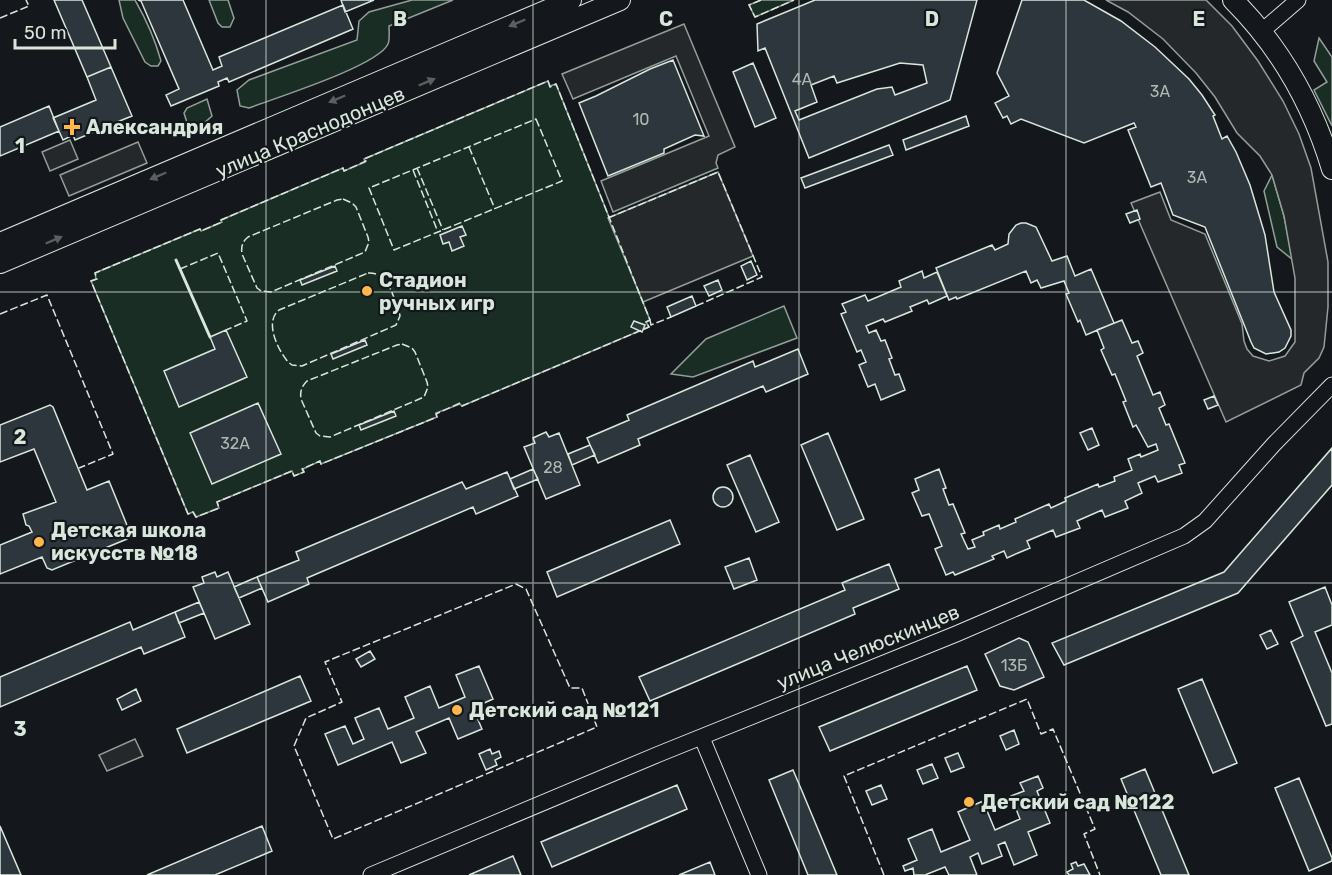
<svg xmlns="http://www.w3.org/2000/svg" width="1332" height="875" font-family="Rubik,sans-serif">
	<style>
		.green { fill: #1a2d24; stroke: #939e99; stroke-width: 1.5 }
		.parking { fill: #24282b; stroke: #939e99; stroke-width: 1.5 }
		.building { fill: #2c363c; stroke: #d8e6dc; stroke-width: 1.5; fill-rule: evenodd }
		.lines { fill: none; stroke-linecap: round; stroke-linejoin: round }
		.minor-casing { stroke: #d8e6dc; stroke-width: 17 }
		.major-casing { stroke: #d8e6dc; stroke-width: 22 }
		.minor { stroke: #14181c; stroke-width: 15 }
		.major { stroke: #14181c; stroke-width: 20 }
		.fence { stroke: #d8e6dc; stroke-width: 1.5; stroke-dasharray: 8 3; stroke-linecap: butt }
		.wall { stroke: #d8e6dc; stroke-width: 3 }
		.oneway { fill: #59605f }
		.grid { fill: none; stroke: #d8e6dc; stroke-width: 1.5; stroke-opacity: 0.55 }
		.poi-dot { fill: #ffb74d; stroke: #14181c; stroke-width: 2 }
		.labels { text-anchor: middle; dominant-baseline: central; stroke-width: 4.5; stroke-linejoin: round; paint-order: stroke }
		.number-label { font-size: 16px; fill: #adbab4 }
		.poi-label { font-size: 20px; font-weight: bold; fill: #d8e6dc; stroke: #14181c; text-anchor: start }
		.street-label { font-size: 20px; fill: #d8e6dc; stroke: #14181c }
		.grid-label { font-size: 20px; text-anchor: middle; font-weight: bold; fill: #d8e6dc; stroke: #14181c; stroke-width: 4.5; stroke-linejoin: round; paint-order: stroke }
	</style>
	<rect width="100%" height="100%" fill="#14181c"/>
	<path class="green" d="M119,0H135C146,19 155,39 161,61L158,66H151L145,62L123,18Z
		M209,0H228L234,18L230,27H222L218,23Z
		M412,0H453L389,26C389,31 390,40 388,44C378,66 275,98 249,108L240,106L237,90L249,80L357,40L359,21L369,12Z
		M761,0H794L755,17L749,5Z
		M1319,38L1332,57V126L1314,90L1327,82L1314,61Z
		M548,81L550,86L556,84L650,320L646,322L649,327L462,406L460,404L436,413L437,417L321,464L320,461L303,469L304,472L294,476L292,471L217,502L219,508L196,517L193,512L188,514L91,281L96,279L95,273L200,229L201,231L222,222L221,220L343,168L344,171L365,162L364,159Z
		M207,99L212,116L202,125L188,126L184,113L187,108Z
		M1272,175L1284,216L1293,260L1277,247L1264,191Z
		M784,306L797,338L693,377L671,374L706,339Z"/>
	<path class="parking" d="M1106,0H1206L1232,26L1258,61L1283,101L1299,134L1311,168L1328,262V307L1324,347L1319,358L1304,373L1301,385L1226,422L1131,203L1160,192L1171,220L1205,234L1242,324L1244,341L1247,349L1253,356L1269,361L1285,356L1295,342V278L1284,216L1272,175L1260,156L1237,133L1215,97L1196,73L1163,39L1128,12Z
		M684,24L735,147L718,155L716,163L718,168L613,212L601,181L709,136L676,56L573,99L562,74Z
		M70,140L78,159L50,171L42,152Z
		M138,142L147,163L69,196L60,175Z
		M718,172L753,256L643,302L608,218Z
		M135,739L143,756L107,771L99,755Z"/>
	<path class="building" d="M54,0H82L111,67L87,77Z
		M138,0H183L213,70L222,66L219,57L343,5L353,29L229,82L227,78L218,82L219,86L171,106L166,95L179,89L141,1Z
		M341,0H374L345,12Z
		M815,0H977L950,100L809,158L765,48L758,51L757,24ZM900,63L923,65L927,83L895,95L892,87L877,89L799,120L795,111L817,102L811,85L834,76L837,83Z
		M1022,0H1084L1121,21L1155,47L1189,79L1202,95L1215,115L1213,116L1222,139L1227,136L1236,152L1250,185L1265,235L1274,292L1291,330V336L1285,348L1279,352L1266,354L1254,348L1251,342L1205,227L1173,215L1161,183L1151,187L1128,130L1136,127L1134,123L1084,143L1021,119L1011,124L1007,116L1003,118L995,103L1009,96L997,73Z
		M673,60L704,136L695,135L664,149V153L608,176L579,103L596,96L650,69Z
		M753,63L776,118L755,127L733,72Z
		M111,67L132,116L117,122L118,126L98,135L96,131L75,140L73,135L63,140L53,118L96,100L87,77Z
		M49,106L59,131L0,156V127Z
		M966,116L969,126L906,150L903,140Z
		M889,145L893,155L805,188L801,178Z
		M1137,210L1140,219L1130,223L1126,214Z
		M1021,223H1026L1036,227L1052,261L1067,256L1075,276L1091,269L1114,323L1086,335L1080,320L1078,322L1066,294L1069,293L1064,281L1041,288L1037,280L1031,283L1026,271L957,299L956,297L949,300L936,268L992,245L995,250L1008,244L1009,234L1016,225Z
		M462,226L466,235L460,237L464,246L452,251L449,242L443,244L440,235Z
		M751,261L757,275L747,280L741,266Z
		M335,266L337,271L302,285L300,280Z
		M922,271L924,278L937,272L947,296L929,304L927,300L910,307L912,311L885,322L883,319L866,326L869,333L876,330L881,341L885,340L892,358L889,359L895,375L899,374L905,390L881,400L875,384L868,387L859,365L866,362L861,350L857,352L841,314L846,312L842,304L865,295L868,301L901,287L899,281Z
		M718,280L722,290L709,296L704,286Z
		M692,296L696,306L671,317L667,307Z
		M1122,320L1132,343L1138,341L1143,353L1137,356L1153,395L1160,392L1165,405L1159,408L1166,425L1169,424L1185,463L1179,465L1182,473L1158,482L1155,476L1138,483L1142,493L1125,501L1128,508L1105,517L1102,510L1077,521L1080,528L1056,537L1053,530L1027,541L1030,548L1018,553L1007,558L1004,551L992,556L994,559L955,575L953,572L946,575L935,549L942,546L929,514L922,516L912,493L919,490L915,479L939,469L946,488L943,489L949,505L953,504L965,533L961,534L968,549L975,547L972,540L984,535L983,532L999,525L1000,529L1016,522L1015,519L1049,504L1051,508L1066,501L1065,498L1098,484L1099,487L1115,481L1114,477L1132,470L1128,459L1140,454L1141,457L1158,450L1156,444L1148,447L1136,425L1133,427L1123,402L1126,401L1115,374L1112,375L1101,350L1104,348L1097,330Z
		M634,321L645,325L642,332L631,327Z
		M226,330L247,377L179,407L164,371L215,349L210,337Z
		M365,340L367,345L333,359L331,354Z
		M798,349L808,374L766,392L763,386L638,439L640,445L598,463L587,438L629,420L627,415L753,361L755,367Z
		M1214,396L1218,405L1208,409L1204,400Z
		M258,403L281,454L212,484L190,433Z
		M50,405L53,407L87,490L109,481L131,535L127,539L52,570L47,568L42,557L0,574V545L32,532L29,526L26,525L23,514L56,502L34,449L0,462V425Z
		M394,411L396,416L361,430L359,425Z
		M1092,428L1099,445L1088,450L1080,433Z
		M546,432L549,437L559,433L580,485L546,499L524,447L535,443L533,438Z
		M828,433L864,519L837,530L801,445Z
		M590,445L595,455L572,465L568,454Z
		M1332,448V485L1238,593L1064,665L1052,643L1224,572Z
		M750,455L779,522L756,532L727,465Z
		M533,469L538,479L514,489L510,479Z
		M507,472L518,496L476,514L473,507L307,578L309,584L268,602L257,577L299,560L296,552L462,482L466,489Z
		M713 497a10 10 0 1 1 20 0a10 10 0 1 1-20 0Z
		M670,520L680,544L557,597L547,572Z
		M749,558L757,580L734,589L725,567Z
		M889,564L899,589L853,608L855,614L650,701L639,677L845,590L842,583Z
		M215,572L217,577L228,572L250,624L215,639L193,587L204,583L202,577Z
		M257,577L262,588L239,598L234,587Z
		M1325,587L1332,605V625L1315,632L1332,673V724L1326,726L1291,642L1303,636L1289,602Z
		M199,602L204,613L179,623L175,612Z
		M175,612L185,637L144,654L141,647L0,707V677L130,622L133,630Z
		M1271,630L1278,644L1267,649L1260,635Z
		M1019,638L1028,642L1044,677L1014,690L1000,686L985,654Z
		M370,651L375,659L361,667L356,659Z
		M479,666L493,699L473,708L482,729L458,739L449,718L416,732L426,753L401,763L392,742L338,765L325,734L345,726L353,744L364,739L355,718L379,708L388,729L414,718L405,697L430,686L439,708L465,697L456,675Z
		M967,666L977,690L830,751L819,727Z
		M300,676L311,701L187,753L177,729Z
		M1202,679L1237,763L1213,773L1178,689Z
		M136,689L141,701L122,710L117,699Z
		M1014,730L1019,744L1006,750L1000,736Z
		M490,749L492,754L499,751L501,757L495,760L497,765L486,770L479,754Z
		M958,753L964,767L951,772L945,758Z
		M932,764L938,778L923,784L917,770Z
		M1145,769L1189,875H1161L1121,779Z
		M793,770L802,791L837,875H808L769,780Z
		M1038,776L1043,788L1037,791L1050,823L1028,832L1037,855L1014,865L1005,842L998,845L1002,856L982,864L978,853L970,857L977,875H949L945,867L925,875H914L913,868L905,871L903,866L917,860L908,839L932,829L941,852L970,840L958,812L983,801L995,830L1020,819L1011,796L1024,791L1020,783Z
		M1299,778L1332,858V861L1309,871L1275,788Z
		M677,785L687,809L552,867L541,842Z
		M881,785L887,799L872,805L866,791Z
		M0,826L21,875H0Z
		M262,826L272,851L215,875H147Z
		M513,856L521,875H469Z
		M710,862L715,875H679Z
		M1076,862L1078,866L1084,864L1090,875H1069L1067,872L1073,869L1071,864Z"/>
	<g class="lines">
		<defs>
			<path id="minor" d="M1261,32L1298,0
				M702,738L759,875
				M371,875L659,754L956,634L1184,536L1205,521L1274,444L1332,385"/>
			<path id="major" d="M1233,0C1280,47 1313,106 1332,169
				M0,243L571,0
				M0,263L620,0"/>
		</defs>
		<use href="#minor" class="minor-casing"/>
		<use href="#major" class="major-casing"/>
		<use href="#minor" class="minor"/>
		<use href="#major" class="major"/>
		<path class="fence" d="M761,0L749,5L755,17L794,0
			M0,18L29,6L26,0
			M548,81L550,87L556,84L650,320L646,322L649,327L462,406L460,403L436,414L437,417L321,464L320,461L302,469L304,472L294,476L292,471L217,502L219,508L196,517L193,512L188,514L91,281L97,279L95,273L200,229L201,231L222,222L221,220L343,168L344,171L366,161L364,159Z
			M536,119L562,181L394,250L369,188Z
			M469,147L495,209
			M417,168L443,230
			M413,170L438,232
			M343,199L352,203L356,207L368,237L369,242L365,252L271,292L261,291L257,288L242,254C241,247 242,242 248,237L337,200Z
			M608,218L718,172L762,277L696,306
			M180,269L218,253L247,321L226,330
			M368,273C389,272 392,295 399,311L400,316L396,325L302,366L292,365L288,362C278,350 264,322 279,310Z
			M0,314L47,295L113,454L79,468
			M650,320L651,325L671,317
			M402,344L412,348L415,352L427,382L428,387L424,397L330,437L320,436L316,433L301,399C300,392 301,387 307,381L397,345Z
			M516,584L526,589L570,688H582L597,727L333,839L294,746L306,718L342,702L325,662Z
			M884,875L844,776L1027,699L1041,734L1053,729L1095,829L1084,834L1100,875"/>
		<path class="wall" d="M176,260L210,337"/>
	</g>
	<defs><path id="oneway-solid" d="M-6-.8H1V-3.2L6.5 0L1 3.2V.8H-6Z" transform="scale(1.5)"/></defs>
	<g class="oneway">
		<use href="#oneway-solid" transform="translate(517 23) rotate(157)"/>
		<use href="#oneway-solid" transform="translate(427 82) rotate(-23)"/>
		<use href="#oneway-solid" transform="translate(337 99) rotate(157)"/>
		<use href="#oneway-solid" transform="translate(158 176) rotate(157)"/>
		<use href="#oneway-solid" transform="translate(54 240) rotate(-23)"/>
	</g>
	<path class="grid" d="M266,0V875M533,0V875M799,0V875M1066,0V875M0,292H1332M0,583H1332"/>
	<g class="poi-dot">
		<path d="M69 118h6v6h6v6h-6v6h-6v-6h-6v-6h6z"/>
		<circle cx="367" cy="291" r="6"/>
		<circle cx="39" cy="542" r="6"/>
		<circle cx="457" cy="710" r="6"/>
		<circle cx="969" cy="802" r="6"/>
	</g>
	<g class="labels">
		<g class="number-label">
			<text x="802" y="79">4А</text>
			<text x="1160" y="91">3А</text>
			<text x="641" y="119">10</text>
			<text x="1197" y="177">3А</text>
			<text x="235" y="443">32А</text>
			<text x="553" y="467">28</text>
			<text x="1014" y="665">13Б</text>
		</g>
		<g class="poi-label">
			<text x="86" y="127">Александрия</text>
			<text x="379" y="280">Стадион<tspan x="379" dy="23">ручных игр</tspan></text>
			<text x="51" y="530">Детская школа<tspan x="51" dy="23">искусств №18</tspan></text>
			<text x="469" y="710">Детский сад №121</text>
			<text x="981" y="802">Детский сад №122</text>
		</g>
		<g class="street-label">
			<text transform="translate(310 132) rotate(-23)">улица Краснодонцев</text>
			<text transform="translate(868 647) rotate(-22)">улица Челюскинцев</text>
		</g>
	</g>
	<g class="grid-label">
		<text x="400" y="26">B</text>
		<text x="666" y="26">C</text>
		<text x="932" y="26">D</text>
		<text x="1199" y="26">E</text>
		<text x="20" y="153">1</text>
		<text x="20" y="444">2</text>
		<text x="20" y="736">3</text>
	</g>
	<path d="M15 39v9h100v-9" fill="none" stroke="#d8e6dc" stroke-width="3"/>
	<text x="24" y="39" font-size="18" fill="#d8e6dc" stroke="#14181c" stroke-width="4.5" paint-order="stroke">50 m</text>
</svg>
